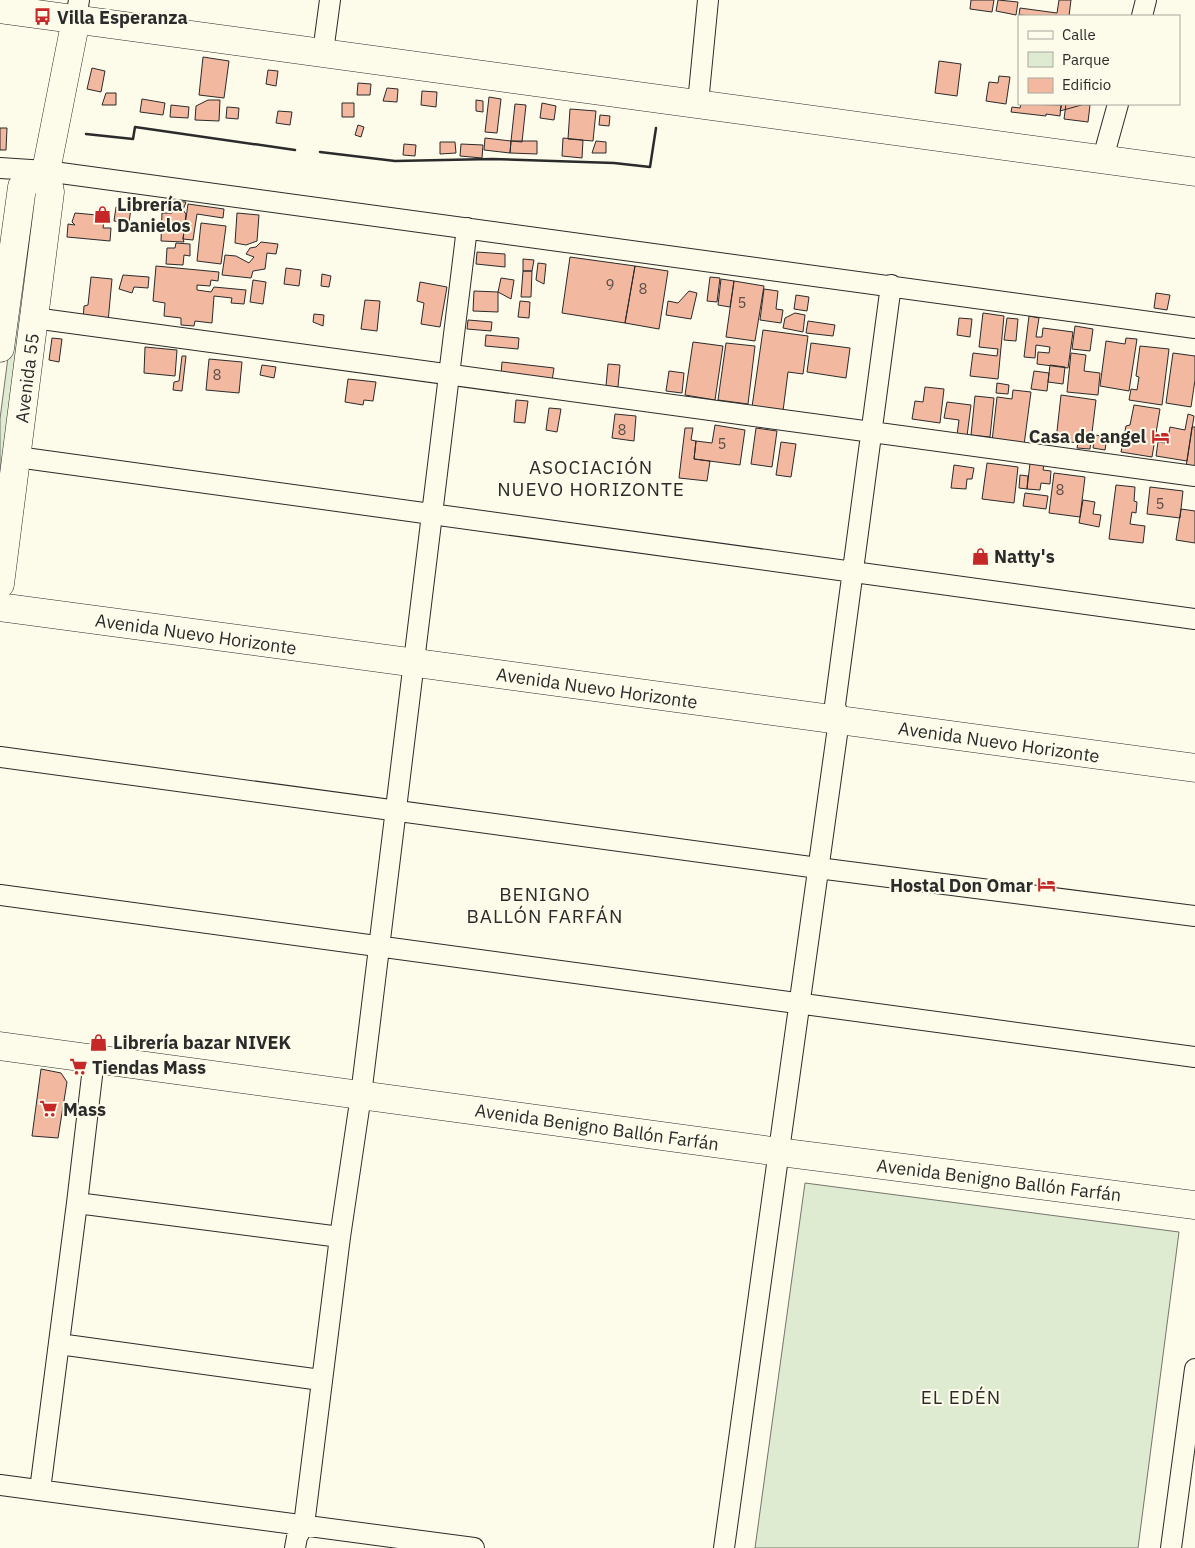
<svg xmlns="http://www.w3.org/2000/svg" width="1195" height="1548" font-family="'IBM Plex Sans',sans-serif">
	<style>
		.green { fill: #deebd1; stroke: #74746e }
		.building { fill: #f2b8a0; stroke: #2b2b2b }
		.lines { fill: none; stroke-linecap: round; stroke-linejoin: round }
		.street-casing { stroke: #2b2b2b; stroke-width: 22 }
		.secondary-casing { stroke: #2b2b2b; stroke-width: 29 }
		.street { stroke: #fdfbea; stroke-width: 20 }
		.secondary { stroke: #fdfbea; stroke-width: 28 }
		.wall { stroke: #2b2b2b; stroke-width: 2.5 }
		.labels { text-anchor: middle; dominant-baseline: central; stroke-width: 4; stroke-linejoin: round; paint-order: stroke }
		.number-label { font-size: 15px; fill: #5d4e48 }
		.poi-label { font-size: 18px; font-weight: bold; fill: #2b2b2b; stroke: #fdfbea; text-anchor: start }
		.street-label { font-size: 18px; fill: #2b2b2b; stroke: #fdfbea }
		.neighbourhood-label { font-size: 19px; letter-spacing: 1px; fill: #2b2b2b; stroke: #fdfbea }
	</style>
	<rect width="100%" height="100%" fill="#fdfbea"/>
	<path class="green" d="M28,202L38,203L0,508V419Z
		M805,1183L1179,1232L1138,1548H755Z"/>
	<path class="building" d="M971,0H994L992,12L970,9Z
		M998,0L1018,2L1016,15L996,11Z
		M1059,0H1071L1069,16H1075H1032L1019,15L1020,8L1057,13Z
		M203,57L229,61L224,98L199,95Z
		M939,61L961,64L957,96L935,93Z
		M92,68L105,71L101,92L87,89Z
		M268,70L278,71L276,86L266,84Z
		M999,76L1010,77L1006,104L986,101L989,82L998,83Z
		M358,83L371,84L370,95H357Z
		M387,88L398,89L397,102L383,101Z
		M422,91L437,92L436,107L421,105Z
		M106,93H116V105H102Z
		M489,97L501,99L497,133L485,132Z
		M142,99L165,103L163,115L140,112Z
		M208,100H220L219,121L195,120L196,106Z
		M476,100L483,101V112L476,111Z
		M342,103H354V117H342Z
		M542,103L556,106L554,120L540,118Z
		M515,104L526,105L522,142L511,141Z
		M1021,104L1061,105L1060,116L1046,114V116L1011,112L1012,107L1020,108Z
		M1062,104H1085L1060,111Z
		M1066,104L1090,105L1088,122L1064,119Z
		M171,105L189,107L188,118L170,117Z
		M227,107L239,108L238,119L226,118Z
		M570,109L596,111L593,141L568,139Z
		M278,111L292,112L290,125L276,123Z
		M600,115L610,116L609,126L599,125Z
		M358,125L364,127L361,137L355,135Z
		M0,128H7L6,150H0Z
		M485,138L511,141L510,153L484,150Z
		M563,138L583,140L582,158L562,156Z
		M511,141H537V154L510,153Z
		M596,141L606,142V153H592Z
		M440,142H455L456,153L440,154Z
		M404,144L416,145L415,156L403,155Z
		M461,144L483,145L482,158L460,156Z
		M162,201L186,202L183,210L186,214L183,239L184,242L161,241L162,213H172L173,208H163Z
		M188,204L224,209L223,218L197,214L193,240L183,239Z
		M116,207L131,208L129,223L114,221Z
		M75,213L97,215L98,220L104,221L103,228H111L110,241L67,237L68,224L75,225L72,222Z
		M237,213L259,215L257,241L246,245L235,243Z
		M201,223L226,226L221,264L197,261Z
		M261,242L278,244L276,254L267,253L265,269L253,271L251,278L222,275L225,255L236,256L249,263L254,257L246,254L250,248L256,247Z
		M176,243L190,244V256L184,255L183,265L166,264L167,248H175Z
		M477,252L505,254V267L476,264Z
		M570,257L635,266L625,323L562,313Z
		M523,259L534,260L532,271H523Z
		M538,263L546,264L544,284L536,280Z
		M156,266L219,272L218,281L211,280L210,286L197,285V290L211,292L214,287L246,290L244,304L231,303L232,298L214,296L212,323L195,321L194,326L181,325V318L164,316L165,303L153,301Z
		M635,266L668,271L659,329L625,323Z
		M286,268L301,270L299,286L284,284Z
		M523,271H532L531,297H521Z
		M322,274L331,276L329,287L321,286Z
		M123,275L149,277L148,288L134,287L132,293L119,289Z
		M91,277L112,279L108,322L83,320L84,306L88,305Z
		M710,277L720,278L717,302L707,301Z
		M501,278L514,280L511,299L498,292Z
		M721,279L734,281L730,307L718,305Z
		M253,280L266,282L263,304L250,302Z
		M734,281L764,286L755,341L726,337Z
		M420,282L447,287L440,327L421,324L424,303L417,301Z
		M764,289L778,291L776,309L783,310L781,323L760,320Z
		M474,291L498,292V312L473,311Z
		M689,291L697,293L691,319L666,315L668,301L678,303Z
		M1156,293L1170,295L1167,310L1154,308Z
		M796,295L809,297L807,311L794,309Z
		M365,300L380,301L377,331L361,329Z
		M520,301L530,302L529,318L518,317Z
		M795,313L805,315L803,332L783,328L785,318Z
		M983,313L1004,316L998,379L970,376L973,353L997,356L998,349L979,347Z
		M314,314L324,315L323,326L313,322Z
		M1029,316L1039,318L1036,337H1042L1043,328L1073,332L1068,368L1037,364L1038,352L1049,353L1050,347L1036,345L1035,358L1024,357Z
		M959,318L972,319L970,337L957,335Z
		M1007,318L1018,319L1016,341L1004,340Z
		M468,320L492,322L491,331L467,329Z
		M808,321L835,325L833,336L806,333Z
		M1075,326L1093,329L1090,351L1072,349Z
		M763,330L808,336L803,374L788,372L783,411L752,407Z
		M486,335L519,338L518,349L485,346Z
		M52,338L62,339L59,362L49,360Z
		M1126,338L1137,339L1129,391L1100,386L1106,341L1125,344Z
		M693,342L723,346L715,400L685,395Z
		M726,343L755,346L748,404L718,400Z
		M811,343L850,348L846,378L807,372Z
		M1140,346L1169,349L1162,405L1129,400L1131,389L1137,390L1139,377L1136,376Z
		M145,347L177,350L175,376L144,373Z
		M1071,353L1086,355L1084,371L1100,373L1098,395L1067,392Z
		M1173,353L1195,356V380L1191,407L1166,403Z
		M182,356H186L182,391L173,390L174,382L179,381Z
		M209,359L242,362L239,393L206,390Z
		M502,362L554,368L552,381L501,375Z
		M608,364L620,365L618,387L606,386Z
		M262,365L276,367L274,378L260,375Z
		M1050,365L1065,367L1063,384L1048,382Z
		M669,371L684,373L682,393L666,391Z
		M1034,371L1049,373L1047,391L1031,389Z
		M348,379L376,382L373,401L364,400L363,405L345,402Z
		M997,383L1009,385L1008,394L996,393Z
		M925,387L944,389L940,423L912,419L915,401L923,402Z
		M1013,390L1031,392L1024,445L992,441L997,397L1012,399Z
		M1061,395L1096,400L1090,449L1077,448L1078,443L1056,440Z
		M975,396L994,398L990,437L971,435Z
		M516,400L528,401L525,423L514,422Z
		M947,402L971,405L967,436L957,435L959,420L944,418Z
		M1134,405L1160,409L1152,457L1121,452L1126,426L1130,425Z
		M549,408L561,409L557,432L546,430Z
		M615,414L636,416L634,441L612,438Z
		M1188,414L1194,416L1187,461L1156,456L1158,442L1167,443L1170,427L1185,430Z
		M715,425L745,430L740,465L694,459L696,441L712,443Z
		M1192,427H1195V468L1186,467Z
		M685,428H693L691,440L696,441L694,459L710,461L707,481L679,478Z
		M756,428L777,431L772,467L751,464Z
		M1095,435L1107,437L1105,450L1093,448Z
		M781,442L796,444L791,477L776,475Z
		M987,463L1018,467L1014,503L982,499Z
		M1030,463L1044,465L1043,470L1051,471L1050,484L1041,483L1040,490L1027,489Z
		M954,465L974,468L972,479H967L966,489L951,488Z
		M1054,473L1085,477L1080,517L1049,513Z
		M1020,475L1028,476L1027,489L1019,488Z
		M1116,485L1135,487L1134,501L1137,502L1136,513L1132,512L1130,524L1145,526L1143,543L1109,539Z
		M1150,487L1183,491L1180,518L1147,514Z
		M1025,493L1048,496L1046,509L1023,506Z
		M1083,500L1095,502L1093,514L1101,515L1099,527L1079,523Z
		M1181,509L1195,511V543L1176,540Z
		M41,1069L61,1073L67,1082L58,1138L32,1136Z"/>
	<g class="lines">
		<defs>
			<path id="street" d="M1142,16L1146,0
				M76,19L79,0
				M323,52L330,0
				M698,103L708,0
				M1103,158L1118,104
				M0,168L46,171L1195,328
				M34,318L1195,476
				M17,457C409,513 802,564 1195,619
				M0,757L818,868L1195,916
				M0,895L1195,1057
				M77,1203L340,1237
				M59,1344L321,1380
				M0,1485L474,1548
				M40,1490L77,1203L94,1059
				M295,1548L297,1537L304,1525L340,1237L361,1095L467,228
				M724,1548C763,1272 799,996 839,720L835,705L891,285
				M1171,1548L1195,1369"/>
			<path id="secondary" d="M0,9L1195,172
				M0,348L22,187L30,179L46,171
				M0,584L49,200L50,192L46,171L76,19
				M0,607L1195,768
				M0,1046L779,1152L1195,1205"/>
		</defs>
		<use href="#street" class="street-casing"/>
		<use href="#secondary" class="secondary-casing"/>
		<use href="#street" class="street"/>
		<use href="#secondary" class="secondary"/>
		<path class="wall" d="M86,134L133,139L135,127L295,150
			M320,152L395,161L492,159L614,163L650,167L656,128"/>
	</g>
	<defs>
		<symbol id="bus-bare" viewBox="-9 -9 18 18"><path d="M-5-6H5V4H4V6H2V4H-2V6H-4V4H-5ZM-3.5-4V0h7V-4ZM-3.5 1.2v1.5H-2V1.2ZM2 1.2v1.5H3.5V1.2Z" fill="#c62828" stroke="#fdfbea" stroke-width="2.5" paint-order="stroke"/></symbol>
		<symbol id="shop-bare" viewBox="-9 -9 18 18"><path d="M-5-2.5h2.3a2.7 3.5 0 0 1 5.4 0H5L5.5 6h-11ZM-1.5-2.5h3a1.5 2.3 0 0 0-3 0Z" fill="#c62828" stroke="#fdfbea" stroke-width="2.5" paint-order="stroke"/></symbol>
		<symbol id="hotel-bare" viewBox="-9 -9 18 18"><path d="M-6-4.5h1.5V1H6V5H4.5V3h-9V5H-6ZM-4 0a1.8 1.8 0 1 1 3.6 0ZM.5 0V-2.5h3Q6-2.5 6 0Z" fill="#c62828" stroke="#fdfbea" stroke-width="2.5" paint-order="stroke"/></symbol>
		<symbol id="supermarket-bare" viewBox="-9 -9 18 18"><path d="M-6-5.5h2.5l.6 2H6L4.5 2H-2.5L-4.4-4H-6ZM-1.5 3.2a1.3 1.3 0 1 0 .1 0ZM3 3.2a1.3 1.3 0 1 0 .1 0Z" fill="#c62828" stroke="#fdfbea" stroke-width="2.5" paint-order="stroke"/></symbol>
	</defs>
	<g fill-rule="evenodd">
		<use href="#bus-bare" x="30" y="4" width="25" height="25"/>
		<use href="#shop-bare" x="90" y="202" width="25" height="25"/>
		<use href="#hotel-bare" x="1148" y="424" width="25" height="25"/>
		<use href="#shop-bare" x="968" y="544" width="25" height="25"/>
		<use href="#hotel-bare" x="1034" y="872" width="25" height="25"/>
		<use href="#shop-bare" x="86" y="1030" width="25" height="25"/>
		<use href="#supermarket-bare" x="66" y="1054" width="25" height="25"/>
		<use href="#supermarket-bare" x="36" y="1096" width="25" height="25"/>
	</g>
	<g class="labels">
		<g class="number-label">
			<text x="610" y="284">9</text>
			<text x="643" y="288">8</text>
			<text x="742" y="302">5</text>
			<text x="217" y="374">8</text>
			<text x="622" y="429">8</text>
			<text x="722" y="443">5</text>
			<text x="1060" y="489">8</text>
			<text x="1160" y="503">5</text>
		</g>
		<g class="poi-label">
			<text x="57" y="17">Villa Esperanza</text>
			<text x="117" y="204">Librería<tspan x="117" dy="21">Danielos</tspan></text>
			<text x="1146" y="436" text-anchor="end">Casa de angel</text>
			<text x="994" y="556">Natty's</text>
			<text x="1033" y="885" text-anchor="end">Hostal Don Omar</text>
			<text x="113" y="1042">Librería bazar NIVEK</text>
			<text x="92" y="1067">Tiendas Mass</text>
			<text x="63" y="1109">Mass</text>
		</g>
		<g class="street-label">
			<text transform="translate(27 378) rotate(-83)">Avenida 55</text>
			<text transform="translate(196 634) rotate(8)">Avenida Nuevo Horizonte</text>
			<text transform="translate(597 688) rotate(8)">Avenida Nuevo Horizonte</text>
			<text transform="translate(999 742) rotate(8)">Avenida Nuevo Horizonte</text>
			<text transform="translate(597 1127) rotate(8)">Avenida Benigno Ballón Farfán</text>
			<text transform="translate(999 1180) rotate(7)">Avenida Benigno Ballón Farfán</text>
		</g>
		<g class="neighbourhood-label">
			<text x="591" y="467">ASOCIACIÓN<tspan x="591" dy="22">NUEVO HORIZONTE</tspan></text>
			<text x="545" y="894">BENIGNO<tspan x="545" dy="22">BALLÓN FARFÁN</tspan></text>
			<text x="961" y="1397">EL EDÉN</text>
		</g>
	</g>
	<rect x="1018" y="15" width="162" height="90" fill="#fdfbea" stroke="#a9a89e"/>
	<rect x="1028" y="31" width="25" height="8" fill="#fdfbea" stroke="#a9a89e"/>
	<text x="1062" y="40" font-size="15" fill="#2b2b2b">Calle</text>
	<rect x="1028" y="52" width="25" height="15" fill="#deebd1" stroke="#a9a89e"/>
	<text x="1062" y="65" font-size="15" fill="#2b2b2b">Parque</text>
	<rect x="1028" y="78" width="25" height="15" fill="#f2b8a0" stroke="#a9a89e"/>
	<text x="1062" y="90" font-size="15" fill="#2b2b2b">Edificio</text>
</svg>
